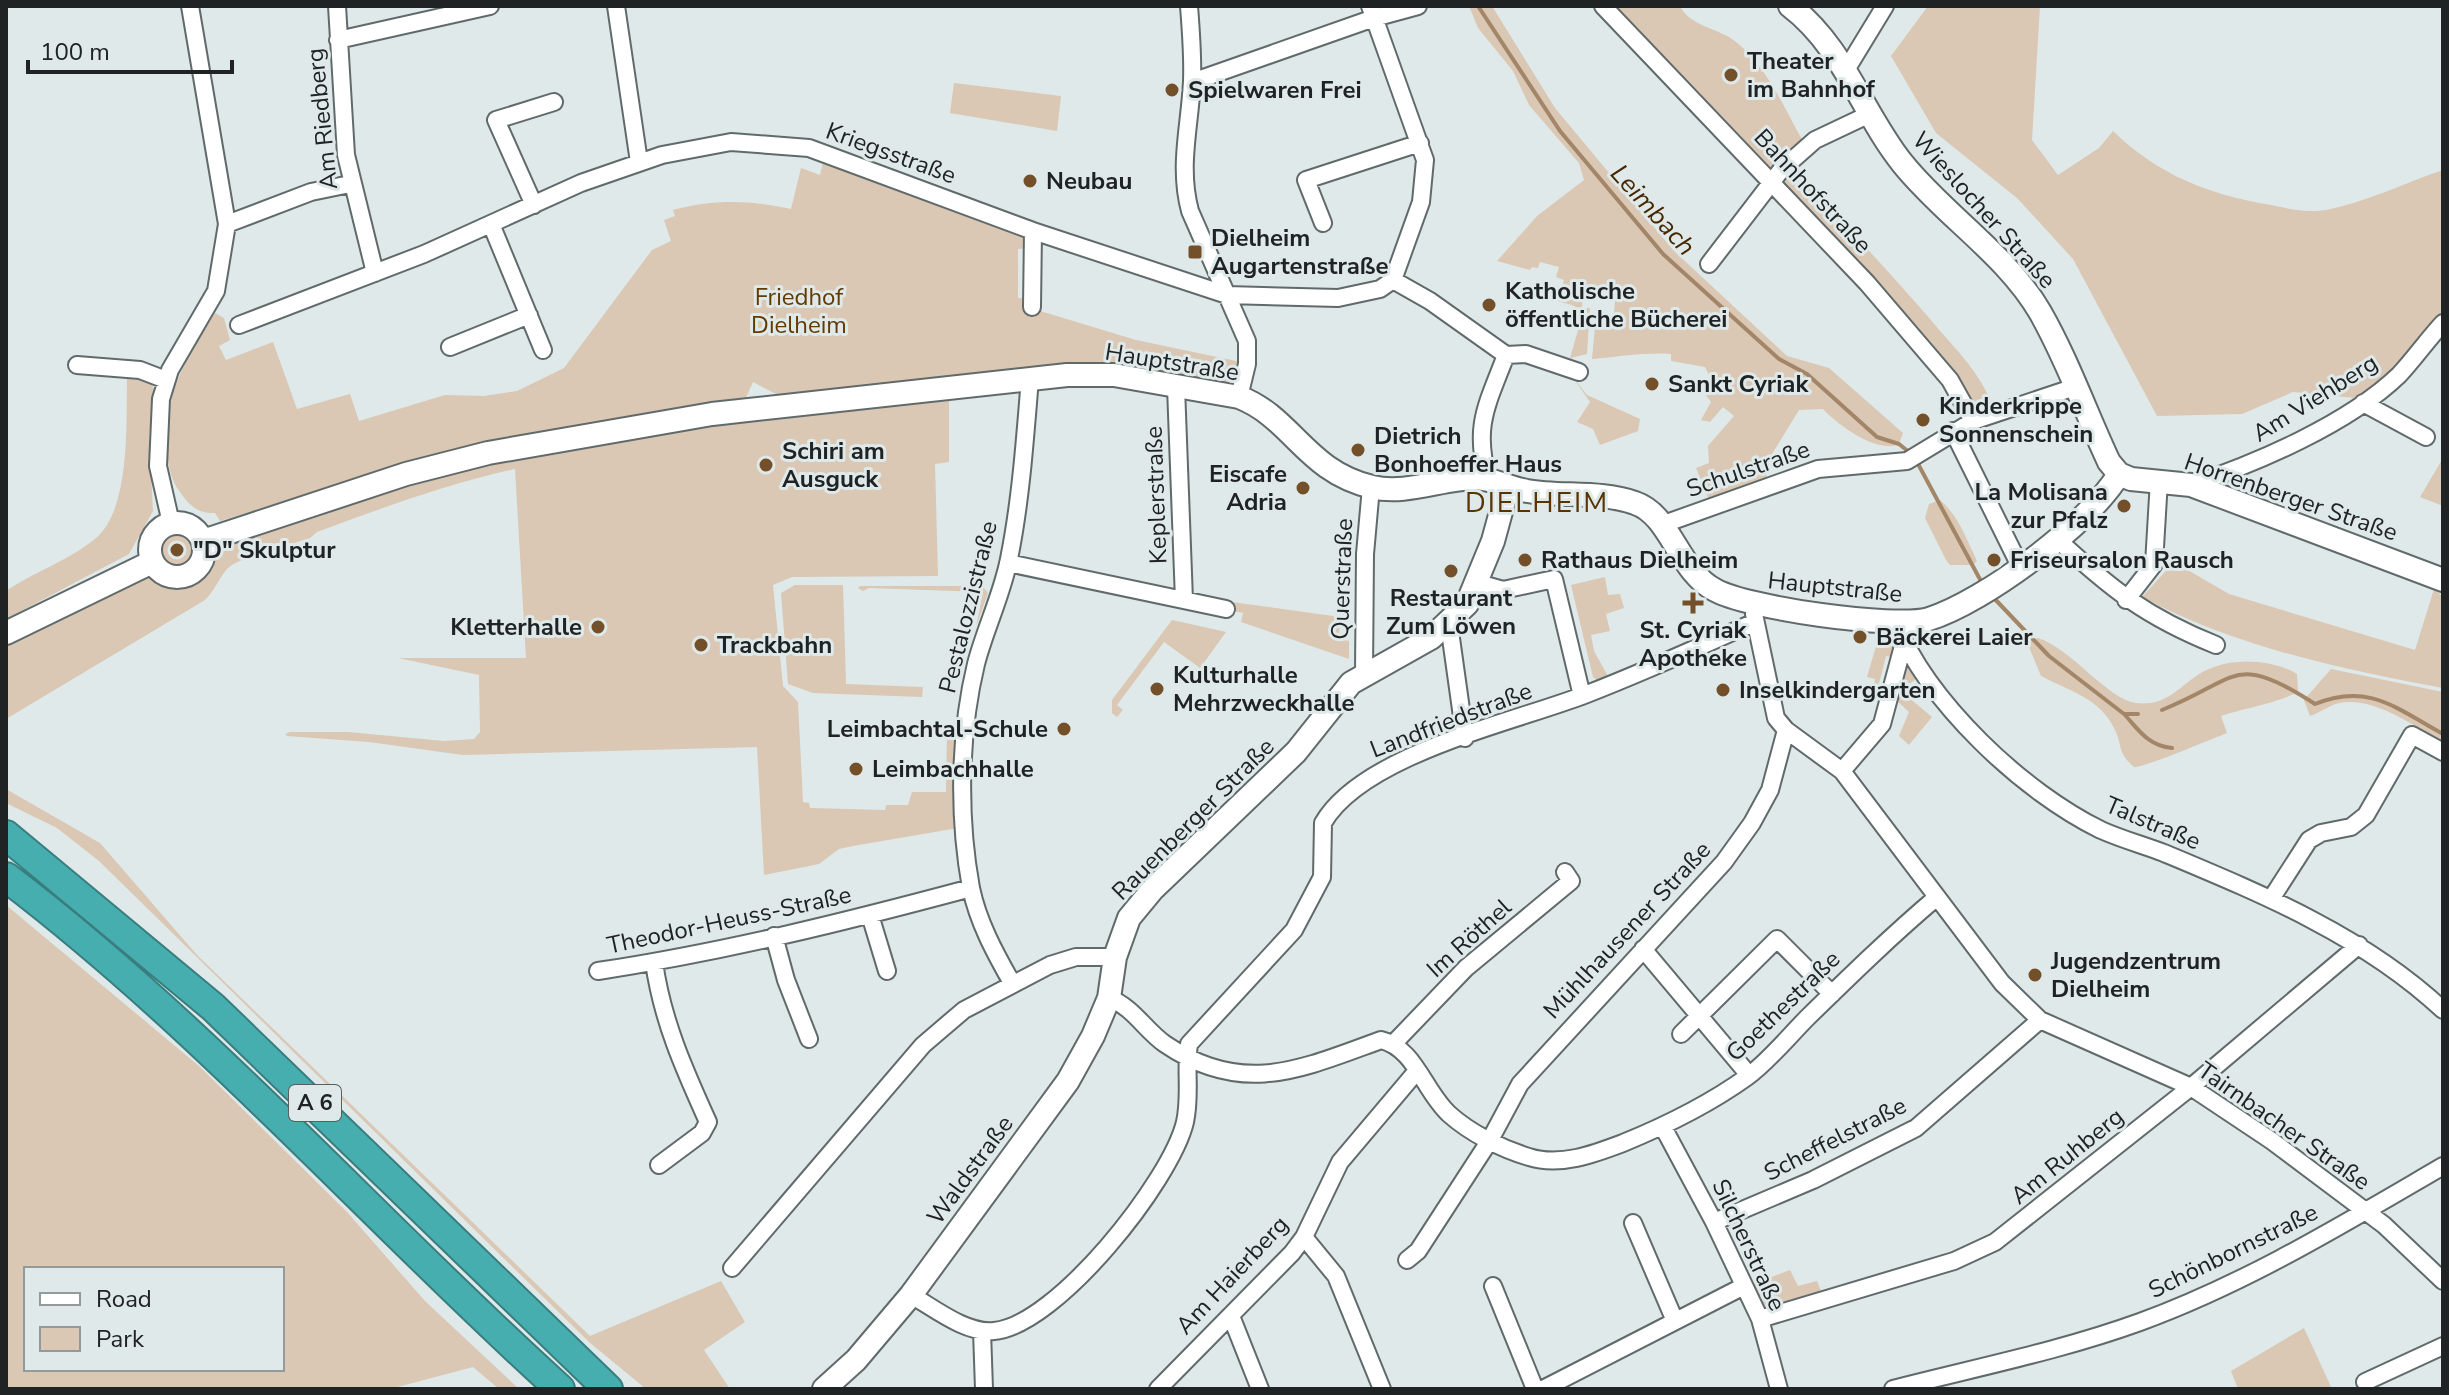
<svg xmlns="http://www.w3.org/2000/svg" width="2449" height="1395" font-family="'Nunito Sans',sans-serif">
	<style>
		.green { fill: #dac7b4; fill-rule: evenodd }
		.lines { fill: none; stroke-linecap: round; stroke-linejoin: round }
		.stream { stroke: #a38668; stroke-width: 4 }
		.street-casing { stroke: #616a6a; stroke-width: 20 }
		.secondary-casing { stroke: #616a6a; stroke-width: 26 }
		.highway-casing { stroke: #397d7e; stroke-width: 32 }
		.street { stroke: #fff; stroke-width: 16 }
		.secondary { stroke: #fff; stroke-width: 22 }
		.highway { stroke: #46aeaf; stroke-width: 28 }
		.poi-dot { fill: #735029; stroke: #dfe9e9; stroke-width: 3 }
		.labels { text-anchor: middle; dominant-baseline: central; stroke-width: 6; stroke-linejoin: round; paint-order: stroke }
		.shield { fill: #dfe9e9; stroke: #595e5e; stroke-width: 2 }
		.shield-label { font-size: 22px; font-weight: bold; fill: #202323 }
		.poi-label { font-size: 24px; font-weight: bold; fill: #202323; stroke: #dfe9e9; text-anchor: start }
		.street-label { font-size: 24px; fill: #202323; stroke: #dfe9e9 }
		.park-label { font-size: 24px; fill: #633a00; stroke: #dfe9e9 }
		.water-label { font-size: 26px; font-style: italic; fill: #462700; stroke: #dfe9e9 }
		.quarter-label { font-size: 28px; letter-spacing: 2px; fill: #593400; stroke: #dfe9e9 }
	</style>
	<rect width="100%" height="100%" fill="#dfe9e9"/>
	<path class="green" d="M1469,6H1492L1555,108L1674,251L1787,356L1829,368L1903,433L1899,444C1877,454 1838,425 1823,409L1799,410L1772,454L1762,461L1769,484L1711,505L1696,468L1709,463L1708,446L1734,416L1723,407L1710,422L1701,420L1711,402L1705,394L1711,379L1705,367L1671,361V354C1643,352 1619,357 1592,359L1595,326H1613L1615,301L1606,300V292L1583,291L1582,308H1590L1587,354L1570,358L1581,320L1572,317L1575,306L1558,301L1564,280L1556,277L1559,267L1540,262L1538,268L1532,267L1530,270L1497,261L1537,216L1584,180L1579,163L1529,105L1513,71L1478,28Z
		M1603,6H1680C1690,26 1714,27 1732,39C1766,62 1786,113 1807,148L1788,165C1837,216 1884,266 1930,319C1953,347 1983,374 1993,409L1985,412L1971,404Z
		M1928,6H2040L2032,140L2058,175L2099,148L2113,131C2158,175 2210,195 2271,205C2289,209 2308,213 2326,210C2366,202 2405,183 2443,170V316L2392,371L2355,398L2293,392L2242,414L2157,416L2073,259L2017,198L1936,133L1891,56Z
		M954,83L1061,96L1057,131L950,113Z
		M824,159L1027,237V248L1018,249V298L1027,299V307L1136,340L1241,362L1236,378L1228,386L1158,379L780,396L753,382L744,402L472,447L374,473L220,521L215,513C198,514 189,505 180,492C170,479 167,461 167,445C166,388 186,360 215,313L224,318L230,340L219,346L226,360L273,342L297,409L350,394L359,421L445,395L484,396L517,391L564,368L652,250L671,241L664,220L675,216L673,210C713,199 751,200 791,209L801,168L820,175Z
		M1572,376L1587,395L1640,419L1638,431L1600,445L1593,429L1577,422L1590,402Z
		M127,379L152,381L154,397L149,437L153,511L129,554L6,619V591C34,572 70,560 96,538C131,508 126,422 127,379Z
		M949,399V462L935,464L938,576L792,577L773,585L783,686L798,702L803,802L809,803L810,808L885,810L886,805H908L912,792H946L947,727L952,728L955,731L958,828L853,846L839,849L819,864L764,875L757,747L463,755L369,742L287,736L285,734L290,732H348L444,741L474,739L480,732L479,675L398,658H526L515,469C447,484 382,508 317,532L310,538C291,545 240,556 227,569C219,578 215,590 205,600L6,719V643C48,622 90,595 134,579C155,571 172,594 194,582C209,573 211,556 225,544L446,470L648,429Z
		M2443,458V506L2420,497Z
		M1940,500C1958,515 1967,540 1977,561L1973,565H1950L1946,560L1925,518L1929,504Z
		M157 550a20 20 0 1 1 40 0a20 20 0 1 1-40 0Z
		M2174,562L2229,594L2415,650L2434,589L2443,597V688C2340,669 2234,646 2142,597Z
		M1605,577L1608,595L1620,594L1624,608L1606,614L1610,631L1591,635L1594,651L1610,680L1601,683L1593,677L1571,585Z
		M843,585L846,684L923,687L922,697L813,693L788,684L781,593L795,585Z
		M860,586H982L988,593L976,627L983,592L869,588L863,591L858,588Z
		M1217,600L1340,617L1339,639L1349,641V659L1241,622L1243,613L1196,603Z
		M1172,620L1226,632L1200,668L1164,642L1117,705L1123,710L1117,717L1112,713V700Z
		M1879,636L1893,640L1898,646L1893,657L1886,656L1874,703L1871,704L1875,679L1867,677Z
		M2038,638C2072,649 2107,699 2136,703C2167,707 2179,686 2201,673C2228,657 2270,658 2297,674L2298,691C2286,701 2241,709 2221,716L2227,733C2209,740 2146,767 2134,767C2116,751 2123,745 2114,728C2100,698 2067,690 2041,676L2029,647L2030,641Z
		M1903,657L1918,677L1901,691L1932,717L1909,745L1899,736L1909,712L1896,700Z
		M2331,669L2443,692V741C2413,726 2380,700 2345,702C2332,703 2322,712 2310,716L2304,700Z
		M6,789L100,843L197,955L590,1336L721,1281L745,1322L704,1350L730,1389H646L589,1342L99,861L57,828L6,803Z
		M6,905L199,1066L347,1212L425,1301L519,1389H499L473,1367L390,1389H6ZM26,1269H282V1369H26Z
		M1790,1270L1798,1286L1817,1281L1822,1294L1771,1310L1764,1308L1751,1285Z
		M2304,1328L2332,1389H2238L2231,1371Z"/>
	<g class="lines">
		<path class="stream" d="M1478,6L1560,131L1663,254L1779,359L1807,374L1877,437L1899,444L1909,452
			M1917,462L1983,585
			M1991,595L2049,656L2124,714H2138
			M2162,710C2240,679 2232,651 2315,704C2369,682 2397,709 2443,734
			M2124,714C2139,730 2148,746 2172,748"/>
		<defs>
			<path id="street" d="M337,6L346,155L375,273
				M616,6L639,162
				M1189,6C1191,31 1193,56 1192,81C1190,126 1178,166 1190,211L1247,341V364L1239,397
				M1370,6L1425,160L1421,202L1393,280
				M1603,6L1867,283L1950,380L1973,421
				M338,40L490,6
				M1846,70L1885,6
				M1192,82L1374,18L1418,6
				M534,205L496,120L554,102
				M1323,223L1306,180L1420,143
				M227,224L311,192L350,184
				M491,224L543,350
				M1709,264L1781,170L1815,140L1872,113
				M1393,280L1430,301L1506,355C1487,405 1473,426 1488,479
				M1032,307L1033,231
				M239,325L424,254L581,183L662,155L731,142L809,148L1033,231L1227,295L1338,298L1380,289L1393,280
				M450,347L529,315
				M1506,355L1526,354L1579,372
				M77,365L140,370L166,380
				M1176,387L1184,600
				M2363,403L2426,437
				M1953,431L2021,568
				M2191,485C2257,463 2348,424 2399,375C2414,359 2428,339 2443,323
				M171,523L158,466L161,399L170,370L216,291L227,224L190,6
				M1661,525L1818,469L1907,461L1973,421L2075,387
				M2057,539C2111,589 2146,617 2216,645
				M1008,563L1226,609
				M1478,583L1503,590L1554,579L1582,696
				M2126,600L2154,564L2159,480
				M1895,621C1928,703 2023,792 2101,830C2121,839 2143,845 2164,853C2262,894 2364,936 2443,1010
				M1449,624L1465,738
				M1364,673L1365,554L1371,487
				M1786,730L1842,771L2002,983L2040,1020L2191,1087L2272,1141L2384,1225L2443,1281
				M1842,771L1882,724L1904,642
				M2271,899L2309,840L2321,833L2351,827L2366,815L2412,735L2443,752
				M870,915L887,971
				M774,936L786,980L809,1039
				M1643,949L1749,1075
				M654,962C662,1020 684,1069 708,1122L702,1133L659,1165
				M598,971C724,952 848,921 971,888
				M1012,983C995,953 978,922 971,888C958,817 959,734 976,664C985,629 1002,595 1009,559C1021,499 1025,439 1030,378
				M1109,998C1133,1007 1145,1030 1165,1044C1243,1097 1301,1069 1381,1040C1415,1048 1424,1091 1449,1114C1470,1133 1502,1149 1529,1157C1560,1167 1594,1154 1623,1143C1667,1125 1708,1105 1747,1077C1769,1061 1788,1037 1808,1017C1850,976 1892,935 1937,897
				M1681,1034L1777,939L1832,994
				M1394,1043L1466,968L1571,881L1565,872
				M1663,1127L1714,1222L1760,1319L1779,1389
				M1714,1222L1813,1180L1916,1128L2040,1020
				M1633,1223L1675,1321
				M1304,1237L1336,1276L1382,1389
				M1407,1260L1418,1251L1490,1140L1520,1084L1724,862L1752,823L1770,790L1786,730L1776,718L1754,614
				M732,1268L923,1045L964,1010L1050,965L1076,957H1115
				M1493,1286L1535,1389
				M911,1295C934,1308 966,1334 994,1331C1056,1326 1171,1181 1185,1122C1191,1095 1185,1070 1189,1044L1294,930L1322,877L1323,823C1363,754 1515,722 1587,694C1644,672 1699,647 1755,622
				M1231,1316L1260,1389
				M1760,1319L1954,1261L1995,1242L2191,1087L2359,945
				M982,1331L984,1389
				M2365,1382L2443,1346
				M1158,1389L1292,1253L1304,1237L1340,1162L1416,1072
				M1543,1389L1744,1286
				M1893,1389C1974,1368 2060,1351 2140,1322C2247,1283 2345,1223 2443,1166"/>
			<path id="secondary" d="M1790,6C1844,47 1862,113 1903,164C1945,216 2006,254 2040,312C2067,359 2086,413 2109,462L2119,474L2131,479L2191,485L2443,580
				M150 550a27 27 0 1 1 54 0a27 27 0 1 1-54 0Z
				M203,541L406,474L488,453L712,414L1067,375H1114L1239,397C1293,418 1305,471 1372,487C1405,495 1441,479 1474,478C1492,478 1509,488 1527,491C1561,497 1602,491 1635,503C1671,515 1678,571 1715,590C1747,608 1894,629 1929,619C1984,602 2090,523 2119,474
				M6,633L152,562
				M824,1389L856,1360L911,1295L1068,1081L1093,1036L1109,998L1115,957L1129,918L1153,889L1296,752L1351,683L1431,638L1467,604L1493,541L1508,486"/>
			<path id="highway" d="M6,835L213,1007L608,1389
				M6,877C207,1030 373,1220 560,1389"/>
		</defs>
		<use href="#street" class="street-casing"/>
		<use href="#secondary" class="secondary-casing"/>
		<use href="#highway" class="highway-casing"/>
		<use href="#street" class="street"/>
		<use href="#secondary" class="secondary"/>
		<use href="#highway" class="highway"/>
	</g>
	<g class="poi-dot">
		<circle cx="1731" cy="75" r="8"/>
		<circle cx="1172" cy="90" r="8"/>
		<circle cx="1030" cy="181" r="8"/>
		<rect x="1187" y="244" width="16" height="16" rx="4"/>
		<circle cx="1489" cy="305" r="8"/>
		<circle cx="1652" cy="384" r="8"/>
		<circle cx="1923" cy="420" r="8"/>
		<circle cx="1358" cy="450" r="8"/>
		<circle cx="766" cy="465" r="8"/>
		<circle cx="1303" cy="488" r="8"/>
		<circle cx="2124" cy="506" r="8"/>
		<circle cx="177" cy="550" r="8"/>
		<circle cx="1525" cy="560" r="8"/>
		<circle cx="1994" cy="560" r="8"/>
		<circle cx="1451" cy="571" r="8"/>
		<path d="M1689 591h8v8h8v8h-8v8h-8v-8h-8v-8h8z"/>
		<circle cx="598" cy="627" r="8"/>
		<circle cx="1860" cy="637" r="8"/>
		<circle cx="701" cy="645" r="8"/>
		<circle cx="1157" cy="689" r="8"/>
		<circle cx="1723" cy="690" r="8"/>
		<circle cx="1064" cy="729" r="8"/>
		<circle cx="856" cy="769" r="8"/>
		<circle cx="2035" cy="975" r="8"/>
	</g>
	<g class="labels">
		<rect class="shield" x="289" y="1085" width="52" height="36" rx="6"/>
		<g class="shield-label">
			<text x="315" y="1103">A 6</text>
		</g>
		<g class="poi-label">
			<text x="1747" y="61">Theater<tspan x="1747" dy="28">im Bahnhof</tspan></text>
			<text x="1188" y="90">Spielwaren Frei</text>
			<text x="1046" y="181">Neubau</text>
			<text x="1211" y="238">Dielheim<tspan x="1211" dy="28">Augartenstraße</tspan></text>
			<text x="1505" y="291">Katholische<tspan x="1505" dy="28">öffentliche Bücherei</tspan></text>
			<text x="1668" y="384">Sankt Cyriak</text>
			<text x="1939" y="406">Kinderkrippe<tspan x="1939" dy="28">Sonnenschein</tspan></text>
			<text x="1374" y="436">Dietrich<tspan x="1374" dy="28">Bonhoeffer Haus</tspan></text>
			<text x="782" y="451">Schiri am<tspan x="782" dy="28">Ausguck</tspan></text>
			<text x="1287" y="474" text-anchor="end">Eiscafe<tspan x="1287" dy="28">Adria</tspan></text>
			<text x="2108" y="492" text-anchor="end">La Molisana<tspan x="2108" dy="28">zur Pfalz</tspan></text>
			<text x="193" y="550">"D" Skulptur</text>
			<text x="1541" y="560">Rathaus Dielheim</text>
			<text x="2010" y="560">Friseursalon Rausch</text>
			<text x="1451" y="598" text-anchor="middle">Restaurant<tspan x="1451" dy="28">Zum Löwen</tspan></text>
			<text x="582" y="627" text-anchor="end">Kletterhalle</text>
			<text x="1693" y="630" text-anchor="middle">St. Cyriak<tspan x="1693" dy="28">Apotheke</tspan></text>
			<text x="1876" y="637">Bäckerei Laier</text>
			<text x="717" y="645">Trackbahn</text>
			<text x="1173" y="675">Kulturhalle<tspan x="1173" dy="28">Mehrzweckhalle</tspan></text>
			<text x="1739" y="690">Inselkindergarten</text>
			<text x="1048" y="729" text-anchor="end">Leimbachtal-Schule</text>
			<text x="872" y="769">Leimbachhalle</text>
			<text x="2051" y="961">Jugendzentrum<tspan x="2051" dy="28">Dielheim</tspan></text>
		</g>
		<g class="street-label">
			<text transform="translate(322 119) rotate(-96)">Am Riedberg</text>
			<text transform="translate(891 153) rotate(20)">Kriegsstraße</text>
			<text transform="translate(1813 191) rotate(47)">Bahnhofstraße</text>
			<text transform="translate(1984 210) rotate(48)">Wieslocher Straße</text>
			<text transform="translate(1172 362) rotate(9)">Hauptstraße</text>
			<text transform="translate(2315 398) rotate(-32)">Am Viehberg</text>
			<text transform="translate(1748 469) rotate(-19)">Schulstraße</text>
			<text transform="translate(1156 495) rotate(-92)">Keplerstraße</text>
			<text transform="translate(2291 497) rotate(19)">Horrenberger Straße</text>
			<text transform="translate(1342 579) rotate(-88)">Querstraße</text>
			<text transform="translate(1835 587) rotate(6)">Hauptstraße</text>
			<text transform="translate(968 607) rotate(-76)">Pestalozzistraße</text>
			<text transform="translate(1451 720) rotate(-21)">Landfriedstraße</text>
			<text transform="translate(1193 819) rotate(-45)">Rauenberger Straße</text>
			<text transform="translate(2153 823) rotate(23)">Talstraße</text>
			<text transform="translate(729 920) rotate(-12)">Theodor-Heuss-Straße</text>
			<text transform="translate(1627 930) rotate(-47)">Mühlhausener Straße</text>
			<text transform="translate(1469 938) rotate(-42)">Im Röthel</text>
			<text transform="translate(1783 1006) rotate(-44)">Goethestraße</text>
			<text transform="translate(2284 1126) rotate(35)">Tairnbacher Straße</text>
			<text transform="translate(1835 1139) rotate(-27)">Scheffelstraße</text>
			<text transform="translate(2067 1156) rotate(-39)">Am Ruhberg</text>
			<text transform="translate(970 1170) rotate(-54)">Waldstraße</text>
			<text transform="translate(1749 1245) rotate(65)">Silcherstraße</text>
			<text transform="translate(2233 1251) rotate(-26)">Schönbornstraße</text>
			<text transform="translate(1232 1275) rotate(-47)">Am Haierberg</text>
		</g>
		<g class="park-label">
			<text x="799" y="297">Friedhof<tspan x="799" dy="28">Dielheim</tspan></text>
		</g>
		<g class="water-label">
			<text transform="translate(1653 210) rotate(48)">Leimbach</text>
		</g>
		<g class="quarter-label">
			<text x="1537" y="503">DIELHEIM</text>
		</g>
	</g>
	<rect width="2449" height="1395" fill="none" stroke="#202323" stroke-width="16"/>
	<rect x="24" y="1267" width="260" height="104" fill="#dfe9e9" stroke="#939a9a" stroke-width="2"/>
	<rect x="40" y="1293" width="40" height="12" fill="#ffffff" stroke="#939a9a" stroke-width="2"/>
	<text x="96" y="1307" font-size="24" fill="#202323">Road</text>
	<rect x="40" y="1327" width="40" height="24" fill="#dac7b4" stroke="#939a9a" stroke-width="2"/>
	<text x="96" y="1347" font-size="24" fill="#202323">Park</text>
	<path d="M28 60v12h204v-12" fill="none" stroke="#202323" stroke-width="4"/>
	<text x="40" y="60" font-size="24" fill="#202323" stroke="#dfe9e9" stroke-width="6" paint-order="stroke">100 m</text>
</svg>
